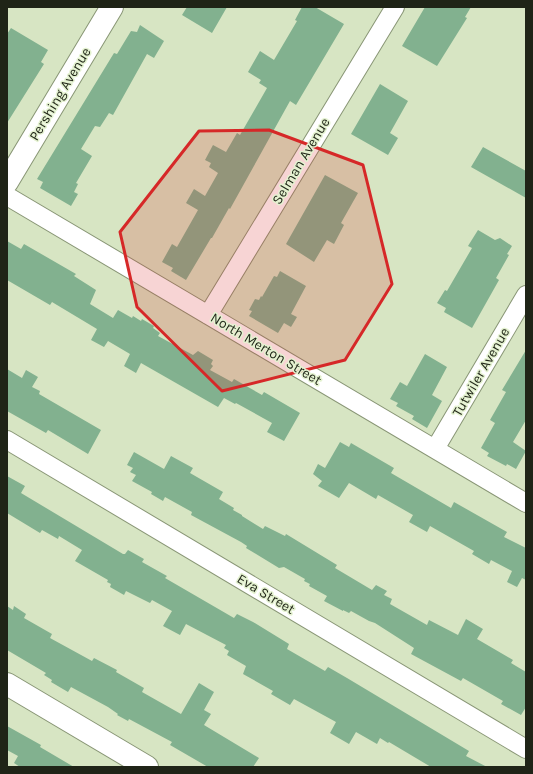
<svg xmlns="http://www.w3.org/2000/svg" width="533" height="774" font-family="Karla,sans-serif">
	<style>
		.building { fill: #82b18f }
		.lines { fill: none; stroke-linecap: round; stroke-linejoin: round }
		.street-casing { stroke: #899676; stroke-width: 20 }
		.secondary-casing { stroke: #899676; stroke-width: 24 }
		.street { stroke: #fff; stroke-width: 18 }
		.secondary { stroke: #fff; stroke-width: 22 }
		.marked { fill: #d62828; fill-opacity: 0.2; stroke: #d62828; stroke-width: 3; stroke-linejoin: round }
		.labels { text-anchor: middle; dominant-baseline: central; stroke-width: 3; stroke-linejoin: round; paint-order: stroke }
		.street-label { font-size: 14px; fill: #1f2417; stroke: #e4f2d0 }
	</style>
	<rect width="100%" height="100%" fill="#d7e5c3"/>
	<path class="building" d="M187,7H227L212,33L182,15Z
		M302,7H315L344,24L296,105L290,101L230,209L229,208L212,238H211L186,280L171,271L173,268L162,262L172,244L177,247L198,210L186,203L194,189L205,196L218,173L209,167L211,163L205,160L213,145L226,152L237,133L240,135L267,88L259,83L261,80L248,72L260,51L274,60L297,21L295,20Z
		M425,7H471L465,17L467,18L437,66L402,46Z
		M140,25L164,41L154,58L147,54L113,115L109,113L100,127L95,126L81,149L92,156L76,183L78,184L74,192L78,194L71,206L40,188L43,182L37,179L114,53L117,54L131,31L137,32Z
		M11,28L48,50L41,62L44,64L7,123V34Z
		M380,84L408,101L390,133L398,138L388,155L351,134Z
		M483,147L526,171V198L471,167Z
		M325,175L358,193L341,223L344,225L334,244L327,240L314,262L286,244Z
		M478,230L495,240L500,238L512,246L507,254L509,255L496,278L499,280L472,328L444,312L446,308L437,303L445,290L447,291L472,248L468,246Z
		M7,241L21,249L24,244L76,274L74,276L96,290L90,304L113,318L118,310L132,318L133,316L141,321L142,319L154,326L153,328L160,333L158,336L193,355L198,351L213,360L211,364L213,366L210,370L232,382L234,379L262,395L264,392L300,413L284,441L267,432L272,423L236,403L235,404L224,398L218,407L141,363L136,373L124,366L130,354L108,341L104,347L91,340L97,329L52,302L50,305L7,280Z
		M280,271L306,286L291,314L297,317L291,327L284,323L278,333L249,316L252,311L249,310L255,299L259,300L261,296L262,297L274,276L277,277Z
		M526,350V420L513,442L526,451L516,469L507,464L506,466L487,456L489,453L481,448L495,423L490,420L506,392L502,390Z
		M425,354L447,367L432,395L442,401L427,428L412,419L414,416L396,406L398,403L390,399L400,382L407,386Z
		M7,369L22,378L26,370L38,377L32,387L40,391L39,394L101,430L88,454L48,430L46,433L7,411Z
		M340,442L349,447L351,443L394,468L391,473L451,508L454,502L507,532L504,537L526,548V580L522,578L517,587L507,582L512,571L491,560L489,564L472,554L474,551L430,526L427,532L409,522L413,515L378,495L376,499L349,483L339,498L318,486L322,481L313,474L318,464L325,468Z
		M134,452L164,469L171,456L193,468L190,473L223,492L219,499L234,508L233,510L242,515V516L263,529L265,526L285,536L286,534L337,565L335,568L372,590L376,585L387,591L384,595L392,599L390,604L427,625L429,620L458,635L466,619L483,629L477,639L513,660L511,663L526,672V707L521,715L501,704L503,701L463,678L461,681L411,654L414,648L375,623L369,621L351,611L349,613L343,610V611L324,601L327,596L309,586L310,584L304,581L305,579L284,567L279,568L246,548L247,546L241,542L191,515L192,512L165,497L163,501L151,494L152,492L132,481L136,475L130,472L133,468L127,465Z
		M7,476L25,486L21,493L123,554H125L128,550L144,559L142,562L167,576L165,578L234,618L237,614L253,622L289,644L287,649L325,671L328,667L347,678L469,751L466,756L487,767H431L389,742L388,743L380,738L377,744L356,732L349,744L330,733L336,722L294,699L290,705L271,694L273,691L243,674L246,666L227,655L229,651L224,648L226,645L186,624L180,635L163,626L172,611L152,600L150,603L126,591L124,595L110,587L111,584L107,582L108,580L75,561L82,550L59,536L58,539L42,530L40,533L7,513Z
		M7,606L13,610L14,606L26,614L24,618L52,634L50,638L92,661L94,658L117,670L116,672L144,688L142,692L181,714L199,683L214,692L204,710L211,714L204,725L259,758L253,767H208L170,745L172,742L129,719L128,721L117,715L118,714L108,707L71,687L68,692L51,682L52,680L44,675L46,673L7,650Z
		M7,726L41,745L40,747L74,767H20L14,763L18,756L7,750Z"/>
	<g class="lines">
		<defs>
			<path id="street" d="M7,196L526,503
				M208,315L395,7
				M7,440L526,749
				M435,449L526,295"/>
			<path id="secondary" d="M7,182L112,7
				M7,684L147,767"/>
		</defs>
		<use href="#street" class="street-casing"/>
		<use href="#secondary" class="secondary-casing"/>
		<use href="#street" class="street"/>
		<use href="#secondary" class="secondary"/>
	</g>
	<path class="marked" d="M269,130L363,165L392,284L345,360L222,391L137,307L120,232L199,131Z"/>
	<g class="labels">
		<g class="street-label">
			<text transform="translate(60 94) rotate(-59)">Pershing Avenue</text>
			<text transform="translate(301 161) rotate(-59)">Selman Avenue</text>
			<text transform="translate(266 349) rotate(31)">North Merton Street</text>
			<text transform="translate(481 372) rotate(-60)">Tutwiler Avenue</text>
			<text transform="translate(266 594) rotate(31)">Eva Street</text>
		</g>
	</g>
	<rect width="533" height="774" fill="none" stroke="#1f2417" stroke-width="16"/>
</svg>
